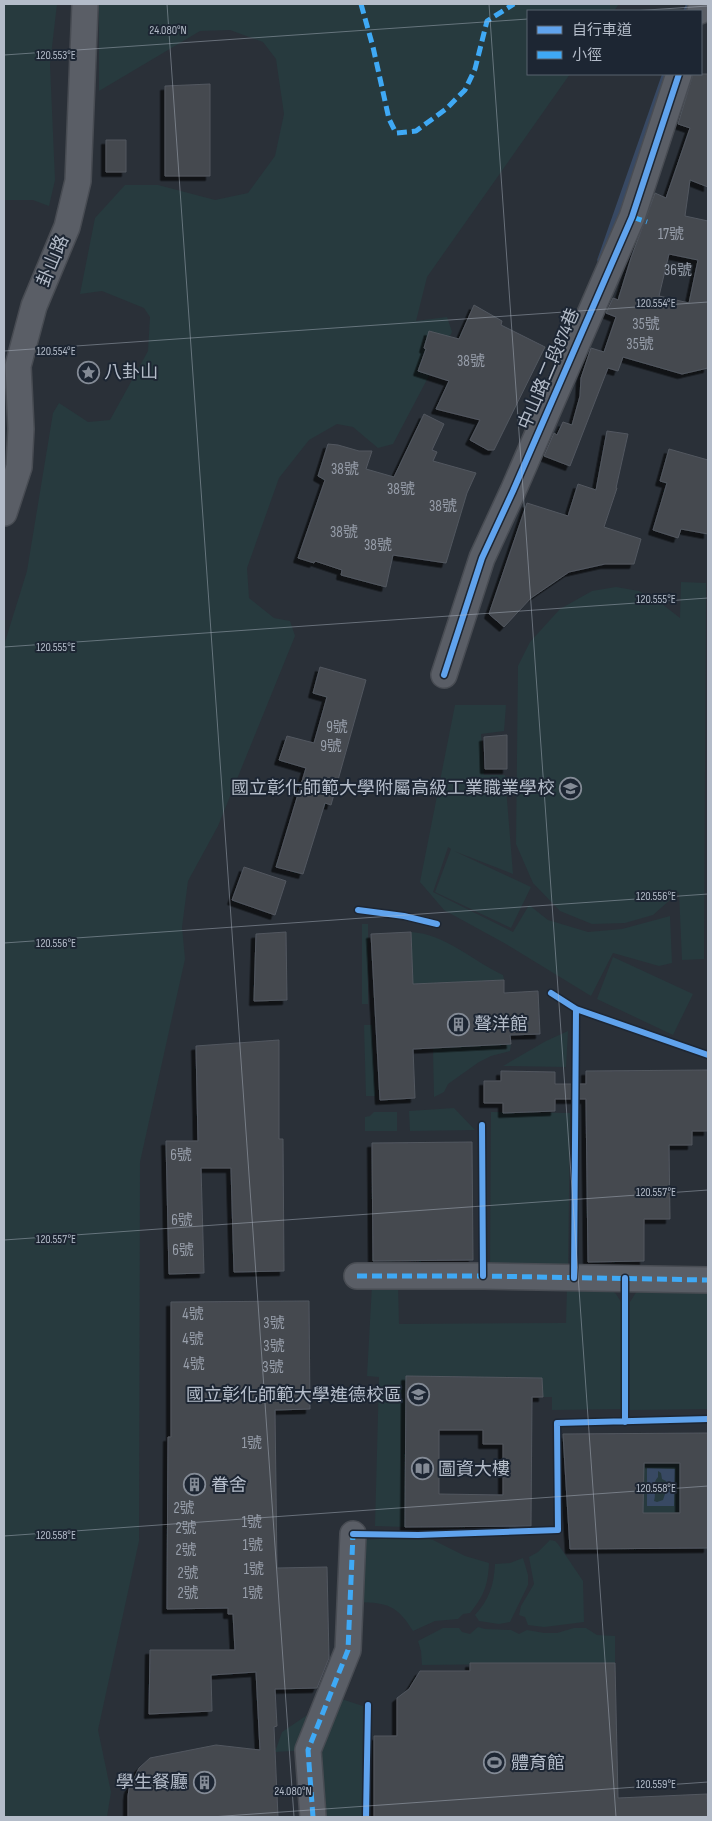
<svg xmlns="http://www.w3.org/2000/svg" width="712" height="1821" font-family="'Sofia Sans Condensed','Noto Sans TC',sans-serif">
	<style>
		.green { fill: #273a3e }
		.water { fill: #384963; fill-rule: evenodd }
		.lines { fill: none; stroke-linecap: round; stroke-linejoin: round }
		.stream { stroke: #384963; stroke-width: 5.5 }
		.building { fill: #444950; stroke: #52575f; fill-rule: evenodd; filter: url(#shadow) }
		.minor-casing { stroke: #484c53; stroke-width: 28 }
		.minor { stroke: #5a5e66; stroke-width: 25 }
		.quiet { stroke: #3fa9f5; stroke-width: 5; stroke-dasharray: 10 5; stroke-linecap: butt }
		.cycleway-casing { stroke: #1d2633; stroke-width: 9 }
		.cycleway { stroke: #60a3ed; stroke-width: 6 }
		.ticks { fill: none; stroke: #b4bcc9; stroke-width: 1; stroke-opacity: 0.45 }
		.labels { text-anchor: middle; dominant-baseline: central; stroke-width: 4; stroke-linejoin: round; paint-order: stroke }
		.number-label { font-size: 15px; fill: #989fab }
		.street-label { font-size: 18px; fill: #b4bcc9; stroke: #1d2633 }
		.poi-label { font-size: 18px; fill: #b4bcc9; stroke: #1d2633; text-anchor: start }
		.ticks-label { font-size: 12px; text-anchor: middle; fill: #b4bcc9; stroke: #1d2633; stroke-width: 4; stroke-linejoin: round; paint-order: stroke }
	</style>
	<defs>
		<filter id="shadow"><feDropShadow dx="-4.5" dy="4.5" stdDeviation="0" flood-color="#0009"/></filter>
	</defs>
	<rect width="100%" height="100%" fill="#2a3038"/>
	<path class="green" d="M4,4H57L50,64L55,180L49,206L33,200H4Z
		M99,4H619L614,11H528V74H570L427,277L416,321L447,317L452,332L393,444L378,448L353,427L337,424L309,440L279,478L247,568L249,598L274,618L290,621L295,636L218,826L188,881L182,927L185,959L140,1162L139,1541L98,1730L111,1792L107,1817H4V645L27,571L53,413L59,403L88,422L110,420L148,351L150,317L144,308L102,291L80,294L95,218L125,185H158L215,200L248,193L275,156L284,114L276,59L263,42L230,30L200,31L99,91Z
		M681,582L706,583L704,959L682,960L679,892L653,915L625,923L592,924L560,911L533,883L516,844L518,666L530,642L560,609L592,591L616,587L639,591L662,604L680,618Z
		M455,705H506L504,731L481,734L484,775H505L513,874L454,851L531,887L511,928L435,892L451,849L448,847L433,892L513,932L529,905L548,920L588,932L622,929L670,916L672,963L659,966L613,953L591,996L506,944L444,910L420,882Z
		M362,924H368V1004H362Z
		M411,932C445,934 473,961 503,975L504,980L413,984Z
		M613,957L693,994L673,1035L597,999Z
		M364,1025H372L375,1096H366Z
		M568,1031L566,1067L503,1066L546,1041Z
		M511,1044L510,1051L491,1056L479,1062L448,1084L444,1092L434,1097L433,1048Z
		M454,1108L475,1130L410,1131L409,1111Z
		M374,1112H397V1131H365V1117L370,1116Z
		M491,1112L570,1113L568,1272L490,1271Z
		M372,1285H398L399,1324L566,1323L567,1287H608L616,1294L621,1302V1409L552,1410V1397H543L542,1378L406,1376L405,1527L375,1526L379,1377L367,1376Z
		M708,1285V1409L630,1410V1302L635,1294L643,1286Z
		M644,1463H680V1513H643Z
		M419,1536L433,1540L465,1556L489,1563C488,1585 484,1596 470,1613L463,1614L458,1619L435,1621L413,1631C397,1605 388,1603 358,1602L365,1540Z
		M550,1540L555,1541L558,1544L583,1581L584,1622L544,1627L528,1625L525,1617L519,1615L521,1606L534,1584L529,1557L538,1552Z
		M523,1558L528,1575V1585L510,1622L499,1624L479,1621L475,1615C489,1600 494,1585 495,1564L510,1563Z
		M478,1627L485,1629L511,1630L519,1634L527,1630L544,1633H557L574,1628H586L597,1635L615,1636V1663L422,1665L421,1651L418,1641L443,1628H459L462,1632L470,1634Z
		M335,1697L363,1706L362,1817H318L314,1750Z
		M328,1701L308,1750L275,1752L282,1732Z"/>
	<path class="water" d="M647,1468L675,1469L674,1506H647ZM658,1471L661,1473L662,1479L666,1481L668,1485L663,1500L657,1502L654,1501C657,1493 651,1484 658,1477Z"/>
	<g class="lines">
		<path class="stream" d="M686,11L689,4
			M600,260L665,74"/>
	</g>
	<path class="building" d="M693,74H708V187L690,180L685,216L708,221V368L682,374L623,357L618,371L608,368L570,466L544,456L554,433L557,435L563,422L572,425L580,396L581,378L591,348L604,352L616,317L606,313L613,298L618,300L631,258L655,193L666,198L690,128L678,124ZM669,254L698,260L689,303L659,296Z
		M210,84V176H165V86Z
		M106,140H126V172H106Z
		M474,305L502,321L501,325L545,347L494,450H488L470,440L480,420L436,409L449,381L418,371L426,349L424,348L429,331L459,339Z
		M424,414L444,424L432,450L437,452L433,461L476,473L467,493L446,563L393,555L386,587L341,575L342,570L315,561L314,563L298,558L325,480L318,476L328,444L338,445L359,451H372L366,469L394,477Z
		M607,431L628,434L616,488H617L604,527L641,539L634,564H605L569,572L531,598L504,627L489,614L527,503L568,516L578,484L596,490Z
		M669,449L708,460V534L681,529L678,538L653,530L667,483L660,481Z
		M320,667L366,680L331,805L325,803L303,874L276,867L306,768L279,760L287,736L314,743L327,697L313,693Z
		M507,735V769H485L484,737Z
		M244,867L286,881L275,915L232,900Z
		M286,932L287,1000L254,1001L256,934Z
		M411,932L413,984L504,980V993L538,991L540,1034L510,1035L511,1044L413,1049L415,1098L380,1100L371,934Z
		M279,1040V1139H283L284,1271L234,1272L231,1168H201L204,1273L169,1274L166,1141H198L196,1046Z
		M708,1070V1131H692V1145H669L670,1219H644V1261L588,1262L586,1099H555V1111L503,1113V1103H484V1081H501V1071L555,1072V1084H586V1071Z
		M472,1142L473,1260L373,1261L372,1143Z
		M309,1301L310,1409L275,1410L277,1568L327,1567L329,1658L317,1688L275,1689L277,1726L274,1727L278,1817H128V1796L129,1789L139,1768L150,1758L216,1745L260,1750L256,1672L211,1675L212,1711L149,1714L150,1650H235L233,1614H228V1608L167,1609L168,1437H171V1302Z
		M406,1376L542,1378L543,1397H532L531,1526L405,1527ZM439,1430H483V1444H503V1495L439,1494Z
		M708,1433V1548L570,1549L563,1434ZM644,1463H680V1513H643Z
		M470,1663H615L618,1798L707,1794L708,1817H374V1736H397V1698L409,1689L420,1671H470Z"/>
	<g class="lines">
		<defs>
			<path id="minor" d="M700,11L702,4
				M4,513L19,467L21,429L18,366L34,306L67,227L78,181L85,4
				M444,675L482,558L513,491L632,217L679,74
				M357,1276H483L708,1280
				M313,1817L308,1750L348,1650L353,1534"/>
		</defs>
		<use href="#minor" class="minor-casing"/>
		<use href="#minor" class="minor"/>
		<path class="quiet" d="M361,4L373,47L389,119L396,133L416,131L446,109L465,90L475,69L487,21L514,4
			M632,217L647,222
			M357,1276H483L708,1280
			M313,1817L308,1750L348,1650L353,1534"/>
		<defs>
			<path id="cycleway" d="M444,675L482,558L513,491L632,217L679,74
				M358,910L404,916L437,924
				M551,993L576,1009L708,1055
				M482,1125L483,1276
				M574,1278L576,1009
				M625,1422V1278
				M353,1534L418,1535L558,1530L557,1423L708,1419
				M366,1817L368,1705"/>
		</defs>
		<use href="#cycleway" class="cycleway-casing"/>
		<use href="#cycleway" class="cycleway"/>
	</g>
	<path class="ticks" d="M167,4L294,1817M489,4L616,1817M632,11L708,6M4,55L528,19M4,351L708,302M4,647L708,598M4,943L708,894M4,1240L708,1190M4,1536L708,1486M211,1817L708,1782"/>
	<defs>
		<symbol id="sight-ring" viewBox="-11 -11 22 22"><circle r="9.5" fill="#1d2633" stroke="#848b96" stroke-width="1.5"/><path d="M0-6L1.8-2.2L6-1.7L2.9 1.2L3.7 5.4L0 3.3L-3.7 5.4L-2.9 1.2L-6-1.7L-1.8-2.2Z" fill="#848b96"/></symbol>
		<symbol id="school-ring" viewBox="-11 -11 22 22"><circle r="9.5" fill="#1d2633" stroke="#848b96" stroke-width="1.5"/><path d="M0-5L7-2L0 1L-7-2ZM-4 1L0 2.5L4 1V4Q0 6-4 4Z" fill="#848b96"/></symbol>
		<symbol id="building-ring" viewBox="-11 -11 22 22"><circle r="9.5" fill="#1d2633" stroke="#848b96" stroke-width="1.5"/><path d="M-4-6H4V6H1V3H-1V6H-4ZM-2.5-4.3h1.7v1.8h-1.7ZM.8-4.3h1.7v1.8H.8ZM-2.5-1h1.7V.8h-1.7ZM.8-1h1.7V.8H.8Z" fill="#848b96"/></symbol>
		<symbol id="university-ring" viewBox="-11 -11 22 22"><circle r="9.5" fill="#1d2633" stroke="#848b96" stroke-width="1.5"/><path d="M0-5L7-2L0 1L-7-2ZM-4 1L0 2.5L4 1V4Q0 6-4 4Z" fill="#848b96"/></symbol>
		<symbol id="library-ring" viewBox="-11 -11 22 22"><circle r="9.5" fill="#1d2633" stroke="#848b96" stroke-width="1.5"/><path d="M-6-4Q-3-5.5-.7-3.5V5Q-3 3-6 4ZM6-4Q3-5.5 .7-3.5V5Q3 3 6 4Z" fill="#848b96"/></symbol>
		<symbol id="stadium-ring" viewBox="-11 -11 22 22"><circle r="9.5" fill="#1d2633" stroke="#848b96" stroke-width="1.5"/><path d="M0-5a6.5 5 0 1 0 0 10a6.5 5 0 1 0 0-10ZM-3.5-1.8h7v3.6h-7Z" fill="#848b96"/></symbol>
	</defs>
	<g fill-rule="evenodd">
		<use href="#sight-ring" x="76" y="360" width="25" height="25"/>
		<use href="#school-ring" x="558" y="776" width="25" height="25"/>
		<use href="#building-ring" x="446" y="1012" width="25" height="25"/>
		<use href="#university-ring" x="406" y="1382" width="25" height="25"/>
		<use href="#library-ring" x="410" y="1456" width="25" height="25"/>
		<use href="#building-ring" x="182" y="1472" width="25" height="25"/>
		<use href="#stadium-ring" x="482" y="1750" width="25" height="25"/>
		<use href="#building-ring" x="192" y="1770" width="25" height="25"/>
	</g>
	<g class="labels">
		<g class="number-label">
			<text x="671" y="234">17號</text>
			<text x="678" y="270">36號</text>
			<text x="646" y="324">35號</text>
			<text x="640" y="344">35號</text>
			<text x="471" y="361">38號</text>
			<text x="345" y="469">38號</text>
			<text x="401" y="489">38號</text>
			<text x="443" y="506">38號</text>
			<text x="344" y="532">38號</text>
			<text x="378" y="545">38號</text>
			<text x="337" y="727">9號</text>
			<text x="331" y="746">9號</text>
			<text x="181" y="1155">6號</text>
			<text x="182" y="1220">6號</text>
			<text x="183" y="1250">6號</text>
			<text x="193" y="1314">4號</text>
			<text x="274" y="1323">3號</text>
			<text x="193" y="1339">4號</text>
			<text x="274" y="1346">3號</text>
			<text x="194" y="1364">4號</text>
			<text x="273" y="1367">3號</text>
			<text x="252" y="1443">1號</text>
			<text x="184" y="1508">2號</text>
			<text x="252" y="1522">1號</text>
			<text x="186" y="1528">2號</text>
			<text x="253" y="1545">1號</text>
			<text x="186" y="1550">2號</text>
			<text x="254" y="1569">1號</text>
			<text x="188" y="1573">2號</text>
			<text x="188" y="1593">2號</text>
			<text x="253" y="1593">1號</text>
		</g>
		<g class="street-label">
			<text transform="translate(53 261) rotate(-67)">卦山路</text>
			<text transform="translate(549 369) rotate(-67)">中山路二段874巷</text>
		</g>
		<g class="poi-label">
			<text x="104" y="372">八卦山</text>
			<text x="555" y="788" text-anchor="end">國立彰化師範大學附屬高級工業職業學校</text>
			<text x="474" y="1024">聲洋館</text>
			<text x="402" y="1395" text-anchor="end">國立彰化師範大學進德校區</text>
			<text x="438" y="1469">圖資大樓</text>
			<text x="211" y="1485">眷舍</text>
			<text x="511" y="1763">體育館</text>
			<text x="188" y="1782" text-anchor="end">學生餐廳</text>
		</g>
	</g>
	<g class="ticks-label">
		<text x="168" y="34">24.080°N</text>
		<text x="56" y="59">120.553°E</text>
		<text x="656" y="307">120.554°E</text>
		<text x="56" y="355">120.554°E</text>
		<text x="656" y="603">120.555°E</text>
		<text x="56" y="651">120.555°E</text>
		<text x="656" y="900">120.556°E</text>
		<text x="56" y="947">120.556°E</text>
		<text x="656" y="1196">120.557°E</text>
		<text x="56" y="1243">120.557°E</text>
		<text x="656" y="1492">120.558°E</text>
		<text x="56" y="1539">120.558°E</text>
		<text x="656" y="1788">120.559°E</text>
		<text x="293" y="1795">24.080°N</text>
	</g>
	<rect width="712" height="1821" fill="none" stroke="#b4bcc9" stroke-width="10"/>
	<rect x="527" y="10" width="175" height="65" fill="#1d2633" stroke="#59626f"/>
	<rect x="537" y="26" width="25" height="8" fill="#60a3ed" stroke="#59626f"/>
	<text x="572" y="35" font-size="15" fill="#b4bcc9">自行車道</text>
	<rect x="537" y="51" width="25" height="8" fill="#3fa9f5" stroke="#59626f"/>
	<text x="572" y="60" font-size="15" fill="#b4bcc9">小徑</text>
</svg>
